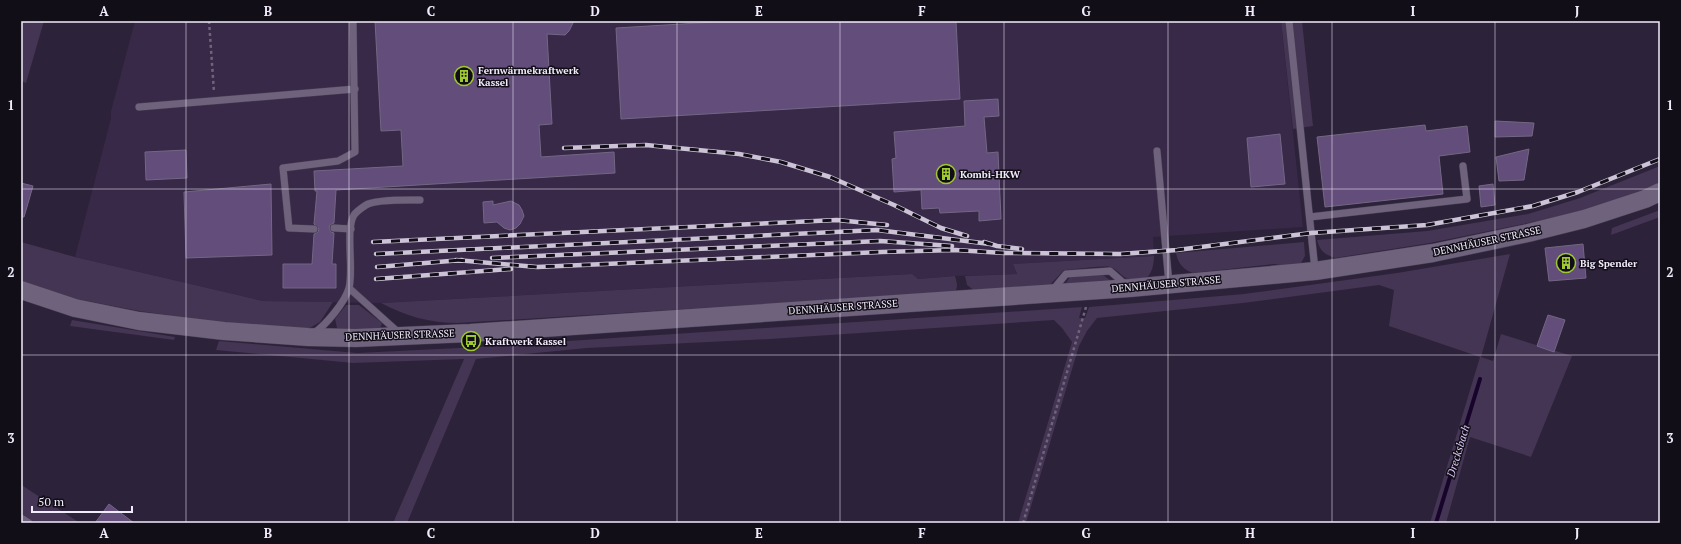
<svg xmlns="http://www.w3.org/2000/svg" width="1681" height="544" font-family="'PT Serif',serif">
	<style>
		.built { fill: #372947 }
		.green { fill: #433553 }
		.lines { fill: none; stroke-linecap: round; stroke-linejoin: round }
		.stream { stroke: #18032a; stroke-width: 4 }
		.building { fill: #634d7b; stroke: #736782 }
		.service-casing { stroke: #463c50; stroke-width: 8 }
		.tertiary-casing { stroke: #463c50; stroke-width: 19 }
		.path { stroke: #6e657a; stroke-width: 2.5; stroke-dasharray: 3 3; stroke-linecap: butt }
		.service { stroke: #6e627d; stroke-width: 7 }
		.tertiary { stroke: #6e627d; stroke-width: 18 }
		.rail-casing { stroke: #ccc4d6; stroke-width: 4.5 }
		.rail { stroke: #120e18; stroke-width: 3; stroke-dasharray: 9; stroke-linecap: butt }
		.grid { fill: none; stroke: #f2ebfb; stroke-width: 1; stroke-opacity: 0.55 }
		.labels { text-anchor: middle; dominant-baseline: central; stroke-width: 3; stroke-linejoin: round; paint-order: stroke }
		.poi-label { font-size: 10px; font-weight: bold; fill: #f2ebfb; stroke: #120e18; text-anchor: start }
		.street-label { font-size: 10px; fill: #f2ebfb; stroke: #120e18 }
		.water-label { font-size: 11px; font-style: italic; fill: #ddcaf6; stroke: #120e18 }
		.neatline { fill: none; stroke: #f2ebfb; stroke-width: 1.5 }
		.grid-label { font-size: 13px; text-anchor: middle; font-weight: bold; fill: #f2ebfb }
	</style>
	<rect width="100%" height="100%" fill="#2c2239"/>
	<path class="built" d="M135,21H1281L1303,227L1153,237L1154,256L1013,264L1017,274L955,276L918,279L911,274L381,303L263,301L75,257L111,118V111Z"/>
	<path class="green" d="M21,21H44L26,83L21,81Z
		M1281,21H1302L1313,126L1293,129Z
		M1660,166V183L1642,192L1582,212L1430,243L1335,258C1324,254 1320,251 1317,240L1427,231L1528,214L1580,198Z
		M1660,210V217L1611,235L1612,228Z
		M21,242L75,257L263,301L333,302L320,322L308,329L225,323L139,311L77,299L21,281Z
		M1304,242L1305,256L1301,263L1286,266L1274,264L1193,273C1184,270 1178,264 1176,253Z
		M1510,254L1481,357L1493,361L1501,334L1572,356L1531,457L1470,437L1446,523H1430L1480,357L1389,326L1394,290L1379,285L1243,303L1097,318L1087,331L1079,346L1026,523H1018L1072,342L1062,328L1054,320L770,339L587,348L476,359L407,523H393L464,359L353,363L216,350L219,341L357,353L479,347L1082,307L1079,318H1085L1089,307L1244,294L1397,273Z
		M1154,256C1154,270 1149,284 1131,280C1123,279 1118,269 1110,267C1105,265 1072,270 1064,270L1048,287L976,292L967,285L965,276L1017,274L1013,264Z
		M912,274L918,279L955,276C957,284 959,287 953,294L947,293L457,323C430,323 405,316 381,303Z
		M1103,275L1110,280L1065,284L1070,277Z
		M346,305H359L382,323L380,330L343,331L337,328L335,319Z
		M72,320L175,337L174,340L70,326Z
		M21,485L23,486L80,523H21Z"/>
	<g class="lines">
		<path class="stream" d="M1436,523L1480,379"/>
	</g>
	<path class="building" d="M375,21H574L569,31L565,35L547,34L552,124L539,125L541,157L614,152L615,173L336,190L334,223L330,225L329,228L331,232L334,233L332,264H336V288H283V264H312L314,234L318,232L319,229L314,224L317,191H315L314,171L403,166L401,130L381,131Z
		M731,21H956L960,99L621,119L616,28Z
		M998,99L999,116L984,117L987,153L998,152L1001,219L979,221V211L940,213L939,208L922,209L921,190L894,192L892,159L896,158L894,132L965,126L964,101Z
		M1495,121L1534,123L1532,136L1495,137Z
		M1425,125L1426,131L1467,126L1470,152L1439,156L1443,194L1325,207L1317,137Z
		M1280,134L1285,184L1251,187L1247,138Z
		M1529,149L1524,180L1499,181L1496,157Z
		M186,150L187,178L146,180L145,152Z
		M21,183L33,186L24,217H21Z
		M271,184L272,255L186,258L184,192Z
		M1493,184L1495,205L1481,207L1479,186Z
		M493,201V205L511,201L519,205L522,210L524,216L520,224L516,228L510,230L504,228L497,222L484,223L483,202Z
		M1583,244L1586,278L1549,281L1545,248Z
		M1548,315L1565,320L1554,352L1537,346Z
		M109,504L134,523H95Z"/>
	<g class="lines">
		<defs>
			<path id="service" d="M1289,21L1315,270
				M139,107L355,89
				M1157,151L1169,284
				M1310,217L1467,199L1463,166
				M334,228L351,229
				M314,229L289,228L283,168L338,161L355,152L353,21
				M349,288L399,333
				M1052,291L1066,274L1110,271L1127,286
				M314,333C326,325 345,302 349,288C354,269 345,230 354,215C356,212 363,207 366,205C375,199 408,200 420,200
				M21,518L29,523"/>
			<path id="tertiary" d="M21,290L75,308L139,321L224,331L308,337L356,338L470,333L1130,288L1315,271L1433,253L1528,233L1584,219L1645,199L1660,192"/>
		</defs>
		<use href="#service" class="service-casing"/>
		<use href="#tertiary" class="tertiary-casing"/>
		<path class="path" d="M209,21L214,92
			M1023,523L1086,307"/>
		<use href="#service" class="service"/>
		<use href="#tertiary" class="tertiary"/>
		<defs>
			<path id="rail" d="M564,148L646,145L739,154L781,162L830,177L894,205L941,228L967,236
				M373,242L837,220L887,225
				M984,242L997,246L1022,249
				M376,254L877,230L990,244
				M492,258L880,241L952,246
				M456,260L537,267L881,252L955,250L1004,253L1120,254L1177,250L1311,233L1427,225L1533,206L1578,192L1660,159
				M377,267L462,260
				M376,279L511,269"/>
		</defs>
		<use href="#rail" class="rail-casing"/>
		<use href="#rail" class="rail"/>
	</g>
	<path class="grid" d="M186,21V523M349,21V523M513,21V523M677,21V523M840,21V523M1004,21V523M1168,21V523M1332,21V523M1495,21V523M21,189H1660M21,355H1660"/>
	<defs>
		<symbol id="building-ring" viewBox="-11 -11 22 22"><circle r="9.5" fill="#120e18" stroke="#9eca2f" stroke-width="1.5"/><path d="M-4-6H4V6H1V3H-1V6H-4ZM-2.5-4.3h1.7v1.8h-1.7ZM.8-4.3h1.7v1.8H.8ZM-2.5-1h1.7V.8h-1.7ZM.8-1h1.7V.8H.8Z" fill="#9eca2f"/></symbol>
		<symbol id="bus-ring" viewBox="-11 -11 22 22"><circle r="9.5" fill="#120e18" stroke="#9eca2f" stroke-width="1.5"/><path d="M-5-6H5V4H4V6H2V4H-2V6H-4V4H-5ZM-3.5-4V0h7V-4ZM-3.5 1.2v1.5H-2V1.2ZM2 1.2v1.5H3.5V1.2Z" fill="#9eca2f"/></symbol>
	</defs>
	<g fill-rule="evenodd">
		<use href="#building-ring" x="453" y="65" width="22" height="22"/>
		<use href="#building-ring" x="935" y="163" width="22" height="22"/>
		<use href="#building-ring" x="1555" y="252" width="22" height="22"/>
		<use href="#bus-ring" x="460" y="330" width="22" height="22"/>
	</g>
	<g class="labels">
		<g class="poi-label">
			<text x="478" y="70">Fernwärmekraftwerk<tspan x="478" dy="12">Kassel</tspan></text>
			<text x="960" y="174">Kombi-HKW</text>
			<text x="1580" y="263">Big Spender</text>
			<text x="485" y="341">Kraftwerk Kassel</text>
		</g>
		<g class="street-label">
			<text transform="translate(1487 241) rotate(-12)">DENNHÄUSER STRASSE</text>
			<text transform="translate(1166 284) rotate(-5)">DENNHÄUSER STRASSE</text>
			<text transform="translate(843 307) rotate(-4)">DENNHÄUSER STRASSE</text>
			<text transform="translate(400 335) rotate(-2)">DENNHÄUSER STRASSE</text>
		</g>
		<g class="water-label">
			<text transform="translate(1458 451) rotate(-73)">Drecksbach</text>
		</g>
	</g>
	<rect width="1681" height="544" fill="none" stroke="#120e18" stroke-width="44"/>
	<path d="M32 506v6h100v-6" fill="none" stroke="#f2ebfb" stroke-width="2"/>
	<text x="38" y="506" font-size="12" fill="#f2ebfb" stroke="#120e18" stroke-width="3" paint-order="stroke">50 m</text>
	<rect x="22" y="22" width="1637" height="500" class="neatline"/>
	<g class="grid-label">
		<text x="104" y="16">A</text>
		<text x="268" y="16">B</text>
		<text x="431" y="16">C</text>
		<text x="595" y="16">D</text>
		<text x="759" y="16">E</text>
		<text x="922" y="16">F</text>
		<text x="1086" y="16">G</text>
		<text x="1250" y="16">H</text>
		<text x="1413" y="16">I</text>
		<text x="1577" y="16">J</text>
		<text x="11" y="110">1</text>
		<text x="1670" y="110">1</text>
		<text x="11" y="277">2</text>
		<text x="1670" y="277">2</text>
		<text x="11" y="443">3</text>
		<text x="1670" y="443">3</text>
		<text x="104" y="538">A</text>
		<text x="268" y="538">B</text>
		<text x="431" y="538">C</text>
		<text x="595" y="538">D</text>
		<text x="759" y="538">E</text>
		<text x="922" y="538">F</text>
		<text x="1086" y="538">G</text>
		<text x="1250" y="538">H</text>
		<text x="1413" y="538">I</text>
		<text x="1577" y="538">J</text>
	</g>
</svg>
